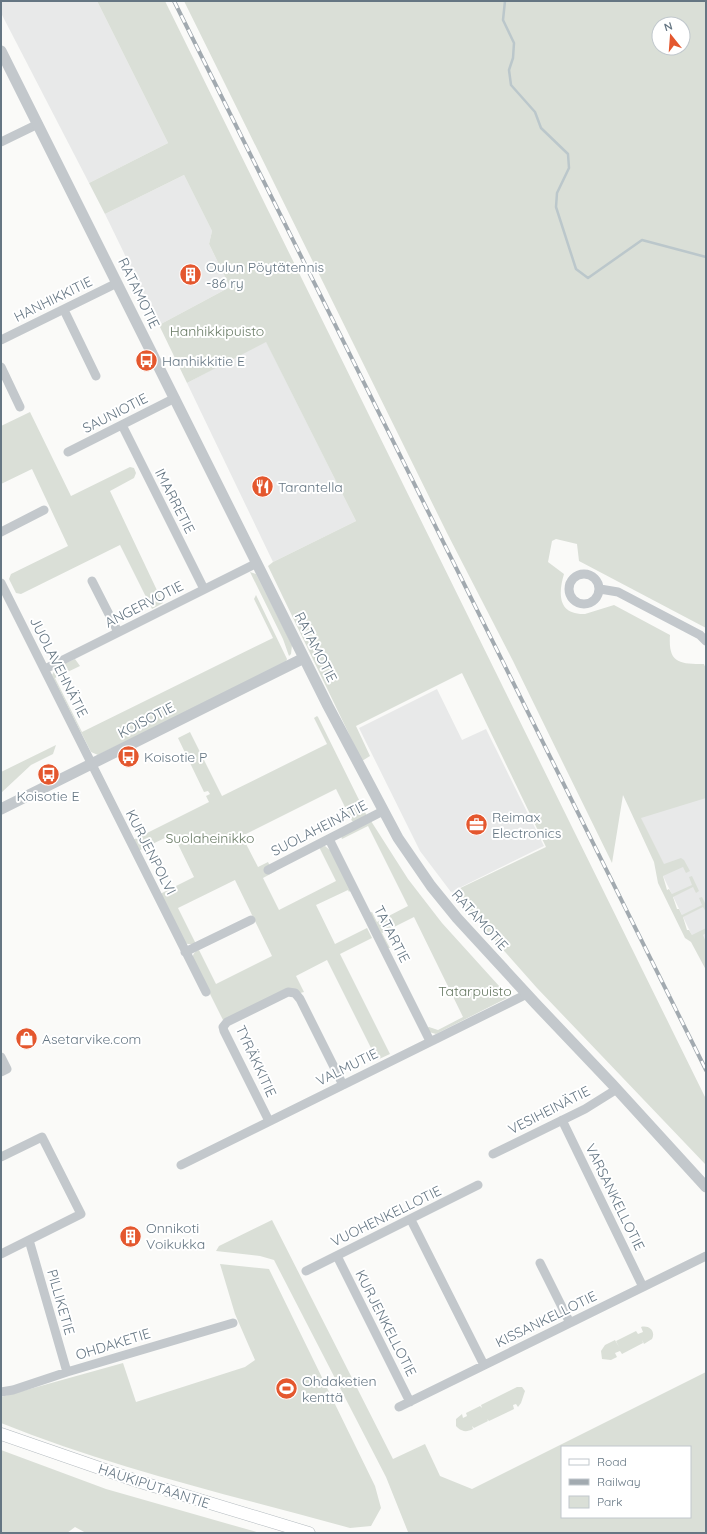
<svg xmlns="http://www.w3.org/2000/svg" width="707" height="1534" font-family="Quicksand,sans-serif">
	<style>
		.built { fill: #e8e9e9 }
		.green { fill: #dadfd7; fill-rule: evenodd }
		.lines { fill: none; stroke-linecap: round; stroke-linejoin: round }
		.stream { stroke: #bbc7cb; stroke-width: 2.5 }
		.secondary-casing { stroke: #b3babf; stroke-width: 13 }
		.minor { stroke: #c3c8cc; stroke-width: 9 }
		.tertiary { stroke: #c3c8cc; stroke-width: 11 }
		.secondary { stroke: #fff; stroke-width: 12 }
		.rail-casing { stroke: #a2aab0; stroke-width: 4 }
		.rail { stroke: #fff; stroke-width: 2.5; stroke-dasharray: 8; stroke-linecap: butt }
		.labels { text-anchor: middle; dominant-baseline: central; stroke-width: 4; stroke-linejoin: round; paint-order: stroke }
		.poi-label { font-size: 14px; fill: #657683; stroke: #fff; text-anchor: start }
		.street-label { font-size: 14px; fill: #657683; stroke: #fff }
		.park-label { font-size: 14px; fill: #687a64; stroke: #fff }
	</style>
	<rect width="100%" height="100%" fill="#fafaf8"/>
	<path class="built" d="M1,1H97L168,143L89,183L1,13Z
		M184,175L212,231L209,244L230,287L159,325L105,214Z
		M266,341L356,521L273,562L187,383Z
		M437,689L462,740L486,729L544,846L451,892L420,851L359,728Z
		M706,756V964L623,794Z"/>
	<path class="green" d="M97,1H165L706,1099V1165L537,988L452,892L546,847L462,673L356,726L370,756L362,761L268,566L273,562L356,521L266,342L187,383L159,325L230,287L209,244L212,231L184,175L105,214L89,183L168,143Z
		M184,1H706V628L579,561L577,544L556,539L552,541L548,562L564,574C558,594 558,615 585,614L614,605L670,635C668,663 679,664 704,664L706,669V798L641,818L664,864L681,858L684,860L690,871L686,873L683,867L663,876L667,890L669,889L672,894L692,885L689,877L692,876L699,891L696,893L693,887L673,897L677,909H679L682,915L702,905L699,898L702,897L706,905V912L703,907L683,917L687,930H689L692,935L706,928V933L703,935L706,942V970L691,942L685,938L658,883L654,862L623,795L612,863L513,661L447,533ZM659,24H683V48H659Z
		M30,412L71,496L130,467L134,468L136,473L134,478L110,491L163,603L152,609L120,545L21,594L16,593L9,579L11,574L68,546L32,469L1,484V426Z
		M250,572L256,574L292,645L291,654L289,656L283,639Z
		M256,595L287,659L286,662L98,755L91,752L52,675L56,668L75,659L80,666L55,678L82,732L273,638L254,599Z
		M317,716L318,717L367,816L354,822L352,821L336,789L242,836L258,867L268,862L272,870L275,869L276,871L263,878L279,910L336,881L319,847L325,846L331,851L351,890L349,892L348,890L316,905L335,944L367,928L372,938L340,954L390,1054L377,1060L327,960L296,976L304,992L300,993L297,991L223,1020L193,960C192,956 194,951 199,950L216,984L272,956L235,880L178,908L196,944H188L184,943L160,894L194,877L173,834L138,851L133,840L209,802L206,796L210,794L208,791L204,792L178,738L190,732L222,796L327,744L314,718Z
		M56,745L53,754L31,765L1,793V772Z
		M371,821L408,879L442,923L509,997L436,1034L429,1032L427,1028L429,1027L438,1030L463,1017L414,917L382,933L390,948H387L369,913L372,912L377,922L408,906L368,826L342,839L341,836Z
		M272,1220L393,1459L425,1444L440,1476L472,1489L706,1372V1533L408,1532L386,1477L274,1260L260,1256L216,1251L219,1246ZM562,1447H690V1517H562Z
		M220,1264L269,1269L375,1486L381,1508L371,1526L350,1528C233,1496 113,1468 1,1423V1397L123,1363L136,1402L245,1367L255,1360L235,1314Z
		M641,1327C649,1325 656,1331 652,1339L644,1344L642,1340L643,1343L622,1354L620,1351L615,1353L617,1357L611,1360L602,1359L601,1351L605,1345L615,1340L619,1347L616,1341L636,1331L638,1334L643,1332Z
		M517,1387H522L525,1391L521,1403L518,1407L516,1404L513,1405L514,1409L489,1421L487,1419L488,1421L474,1428L472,1426L473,1429C467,1432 463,1432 458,1428L456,1426V1419L462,1414L463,1418L467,1416L466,1413L480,1406L482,1408L481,1405Z
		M1,1450L106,1489L260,1533H86L75,1527L67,1533H1Z"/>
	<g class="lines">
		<path class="stream" d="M505,1L503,20L514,43L513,58L509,70L511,85L535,112L541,128L568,154L569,168L557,193L556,207L576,269L588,278L642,240L706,257"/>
		<defs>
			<path id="secondary" d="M1,1434L137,1481L309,1533"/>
		</defs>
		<use href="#secondary" class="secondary-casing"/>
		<path class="minor" d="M1,142L38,124
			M64,310L96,376
			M1,340L117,283
			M1,367L20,407
			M122,425L204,589
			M68,452L175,398
			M1,532L44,510
			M569 589a15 15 0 1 1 30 0a15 15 0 1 1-30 0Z
			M92,581L118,632
			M1,583L206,992
			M600,589L618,592L700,635L706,641
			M45,669L257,563
			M329,839L430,1041
			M268,870L383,811
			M185,952L251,920
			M1,1057L7,1069L1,1072
			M562,1120L643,1287
			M269,1121L224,1031L223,1027L227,1022L288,992L295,993L300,999L343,1085
			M493,1154L585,1109L617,1089
			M1,1157L42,1137L81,1214L1,1254
			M181,1165L527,994
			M411,1220L484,1365
			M29,1240L67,1372
			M337,1256L410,1402
			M540,1263L570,1323
			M306,1271L478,1185
			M1,1392L13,1390L67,1372L233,1323
			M399,1407L706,1256"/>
		<path class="tertiary" d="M1,51L328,706L398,838L431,886L457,918L536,1004L612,1084L706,1187
			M1,809L304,658"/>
		<use href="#secondary" class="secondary"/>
		<defs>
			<path id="rail" d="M174,1L706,1070"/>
		</defs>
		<use href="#rail" class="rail-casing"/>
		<use href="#rail" class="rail"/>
	</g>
	<defs>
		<symbol id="building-disc" viewBox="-11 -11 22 22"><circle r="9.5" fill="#e4572e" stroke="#fff"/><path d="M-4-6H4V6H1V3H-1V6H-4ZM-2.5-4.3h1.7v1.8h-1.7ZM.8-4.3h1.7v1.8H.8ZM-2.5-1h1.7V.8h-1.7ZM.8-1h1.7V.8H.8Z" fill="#fff"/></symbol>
		<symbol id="bus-disc" viewBox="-11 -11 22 22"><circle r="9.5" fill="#e4572e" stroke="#fff"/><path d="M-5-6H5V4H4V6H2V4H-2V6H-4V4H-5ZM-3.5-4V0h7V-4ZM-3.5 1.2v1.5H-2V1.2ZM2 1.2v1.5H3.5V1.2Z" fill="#fff"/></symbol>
		<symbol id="restaurant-disc" viewBox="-11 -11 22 22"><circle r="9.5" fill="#e4572e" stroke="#fff"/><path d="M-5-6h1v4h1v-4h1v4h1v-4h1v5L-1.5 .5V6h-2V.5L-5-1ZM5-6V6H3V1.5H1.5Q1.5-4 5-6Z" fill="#fff"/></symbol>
		<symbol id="office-disc" viewBox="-11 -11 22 22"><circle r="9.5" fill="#e4572e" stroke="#fff"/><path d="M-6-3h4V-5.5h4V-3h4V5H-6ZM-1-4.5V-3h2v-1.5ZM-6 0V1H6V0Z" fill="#fff"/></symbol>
		<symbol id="shop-disc" viewBox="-11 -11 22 22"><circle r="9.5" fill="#e4572e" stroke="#fff"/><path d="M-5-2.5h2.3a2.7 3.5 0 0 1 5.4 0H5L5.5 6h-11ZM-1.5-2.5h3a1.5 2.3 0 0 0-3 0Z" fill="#fff"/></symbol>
		<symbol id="stadium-disc" viewBox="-11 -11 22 22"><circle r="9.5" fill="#e4572e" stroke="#fff"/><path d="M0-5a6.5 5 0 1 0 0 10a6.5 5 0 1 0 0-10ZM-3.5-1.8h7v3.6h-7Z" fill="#fff"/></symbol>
	</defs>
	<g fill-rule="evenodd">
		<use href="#building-disc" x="178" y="262" width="25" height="25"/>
		<use href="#bus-disc" x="134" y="348" width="25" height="25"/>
		<use href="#restaurant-disc" x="250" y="474" width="25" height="25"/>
		<use href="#bus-disc" x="116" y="744" width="25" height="25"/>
		<use href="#bus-disc" x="36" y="762" width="25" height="25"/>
		<use href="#office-disc" x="464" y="812" width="25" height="25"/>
		<use href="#shop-disc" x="14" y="1026" width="25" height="25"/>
		<use href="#building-disc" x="118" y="1224" width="25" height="25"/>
		<use href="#stadium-disc" x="274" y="1376" width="25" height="25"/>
	</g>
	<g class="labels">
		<g class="poi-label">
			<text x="206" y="267">Oulun Pöytätennis<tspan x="206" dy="16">-86 ry</tspan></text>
			<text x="162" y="361">Hanhikkitie E</text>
			<text x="278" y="487">Tarantella</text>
			<text x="144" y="757">Koisotie P</text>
			<text x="48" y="796" text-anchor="middle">Koisotie E</text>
			<text x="492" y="817">Reimax<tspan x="492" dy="16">Electronics</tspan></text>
			<text x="42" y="1039">Asetarvike.com</text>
			<text x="146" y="1228">Onnikoti<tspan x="146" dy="16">Voikukka</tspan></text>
			<text x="302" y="1381">Ohdaketien<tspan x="302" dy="16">kenttä</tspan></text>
		</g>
		<g class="street-label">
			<text transform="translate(139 293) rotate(64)">RATAMOTIE</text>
			<text transform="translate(53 299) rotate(-26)">HANHIKKITIE</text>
			<text transform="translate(115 413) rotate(-27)">SAUNIOTIE</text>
			<text transform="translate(175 501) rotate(63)">IMARRETIE</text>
			<text transform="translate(144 604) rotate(-27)">ANGERVOTIE</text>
			<text transform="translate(316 647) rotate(63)">RATAMOTIE</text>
			<text transform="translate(59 667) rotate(63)">JUOLAVEHNÄTIE</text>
			<text transform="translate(146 720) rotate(-27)">KOISOTIE</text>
			<text transform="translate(319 828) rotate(-27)">SUOLAHEINÄTIE</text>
			<text transform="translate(151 852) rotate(63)">KURJENPOLVI</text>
			<text transform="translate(480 920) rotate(48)">RATAMOTIE</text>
			<text transform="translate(392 934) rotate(63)">TATARTIE</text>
			<text transform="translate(256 1061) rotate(65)">TYRÄKKITIE</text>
			<text transform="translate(347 1067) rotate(-26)">VALMUTIE</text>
			<text transform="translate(549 1110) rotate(-27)">VESIHEINÄTIE</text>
			<text transform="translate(615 1197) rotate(64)">VARSANKELLOTIE</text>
			<text transform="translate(386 1216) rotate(-26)">VUOHENKELLOTIE</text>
			<text transform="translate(61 1302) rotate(74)">PILLIKETIE</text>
			<text transform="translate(546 1319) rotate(-26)">KISSANKELLOTIE</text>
			<text transform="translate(386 1323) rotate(63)">KURJENKELLOTIE</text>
			<text transform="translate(113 1344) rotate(-17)">OHDAKETIE</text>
			<text transform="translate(154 1486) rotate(18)">HAUKIPUTAANTIE</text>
		</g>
		<g class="park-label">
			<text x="217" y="331">Hanhikkipuisto</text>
			<text x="210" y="838">Suolaheinikko</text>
			<text x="475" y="991">Tatarpuisto</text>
		</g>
	</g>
	<rect width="707" height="1534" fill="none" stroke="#657683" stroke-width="4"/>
	<rect x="561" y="1446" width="130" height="72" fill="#ffffff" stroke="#c1c8cd"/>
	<rect x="569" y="1459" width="20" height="6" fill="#ffffff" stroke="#c1c8cd"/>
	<text x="597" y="1466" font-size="12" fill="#657683">Road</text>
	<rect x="569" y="1479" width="20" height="6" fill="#a2aab0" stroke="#c1c8cd"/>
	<text x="597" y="1486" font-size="12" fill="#657683">Railway</text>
	<rect x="569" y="1496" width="20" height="12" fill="#dadfd7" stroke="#c1c8cd"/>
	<text x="597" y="1506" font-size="12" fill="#657683">Park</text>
	<g transform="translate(671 36) rotate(343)"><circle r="19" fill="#ffffff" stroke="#c1c8cd"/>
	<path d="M0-3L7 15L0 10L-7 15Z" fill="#e4572e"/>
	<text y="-6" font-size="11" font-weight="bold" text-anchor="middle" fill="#657683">N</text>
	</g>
</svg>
